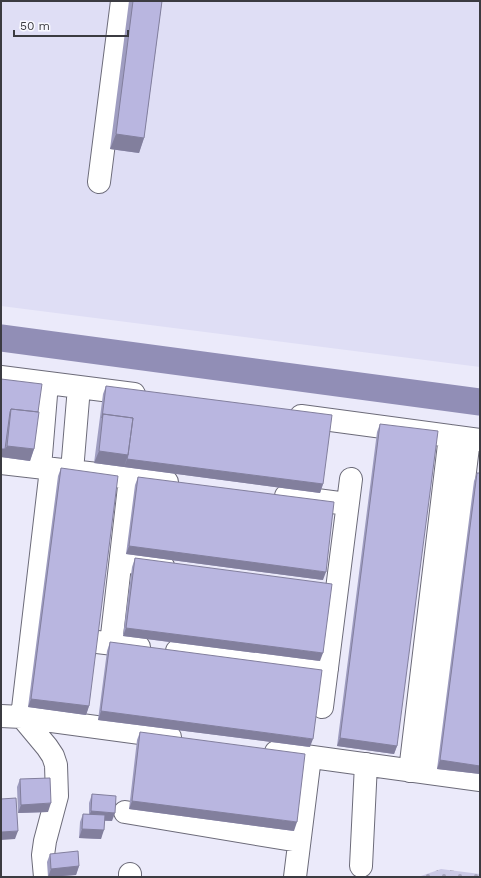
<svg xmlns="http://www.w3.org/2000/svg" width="481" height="878" font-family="'Work Sans',sans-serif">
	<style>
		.built { fill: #dfdef5 }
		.cemetery { fill: url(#cemetery-stones) }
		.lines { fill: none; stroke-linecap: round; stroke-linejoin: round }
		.river { stroke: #918eb6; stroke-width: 27 }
		.minor-casing { stroke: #6c6b79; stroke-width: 24 }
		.minor { stroke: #fff; stroke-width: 22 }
		.wall { fill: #9f9dc1 }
		.shaded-wall { fill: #827f9d }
		.building { fill: #b9b6e0; stroke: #827f9d }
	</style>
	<defs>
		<pattern id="cemetery-stones" width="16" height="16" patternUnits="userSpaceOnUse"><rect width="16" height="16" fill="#cbc9e6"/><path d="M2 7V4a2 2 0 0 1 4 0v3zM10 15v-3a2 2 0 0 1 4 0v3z" fill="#a6a4bc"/></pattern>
	</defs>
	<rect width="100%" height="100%" fill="#ebeafa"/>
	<path class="built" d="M1,1H480V367L1,306Z"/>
	<path class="cemetery" d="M441,869L480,874V877H418Z"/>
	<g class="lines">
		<path class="river" d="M1,338L480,402"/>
		<defs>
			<path id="minor" d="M99,182L122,1
				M1,377L134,394
				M301,416L480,440
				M1,463L167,482
				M40,467L47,383
				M72,471L79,387
				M286,496L347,504
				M121,561L163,566
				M97,642L139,647
				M111,644L130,478
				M177,651L327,669
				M322,707L351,479
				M1,716L22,717L170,737
				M276,752L480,780
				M410,771L450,436
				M428,773L469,439
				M125,812L299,841
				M361,866L366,764
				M45,877L43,855L45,841L57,796L56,765L53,756L47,747L22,717L51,469
				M130,877V874
				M295,877L310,757"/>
		</defs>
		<use href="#minor" class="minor-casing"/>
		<use href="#minor" class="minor"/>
	</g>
	<path class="wall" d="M129,1H162L144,138L139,153L110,149Z
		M1,379L38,412L34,449L30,461L1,457Z
		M106,386L323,484L320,493L94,463L103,394Z
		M380,424L397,746L394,754L337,746L377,432Z
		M61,468L89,706L86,715L28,707L58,476Z
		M477,473L480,774L437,769L474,481Z
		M138,477L323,580L126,554L135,485Z
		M135,558L320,661L123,636L132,567Z
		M110,642L310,747L98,720L107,651Z
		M140,732L294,831L129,809L137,740Z
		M20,779L48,812L18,813L17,787Z
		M92,794L112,821H104L101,839L79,838L80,822L83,814H89V803Z
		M50,854L79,866L76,875L48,877L47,862Z"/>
	<path class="shaded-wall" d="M116,134L144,138L139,153L110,149Z
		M7,446L34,449L30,461L1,457V449H5Z
		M99,451L128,455L124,467L94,463Z
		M127,459L323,484L320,493L124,467Z
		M129,546L326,572L323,580L126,554Z
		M126,628L323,653L320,661L123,636Z
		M31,699L89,706L86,715L28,707Z
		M101,711L313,739L310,747L98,720Z
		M340,738L397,746L394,754L337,746Z
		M440,760L480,766V774L437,769Z
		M132,801L297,822L294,831L129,809Z
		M51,803L48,812L18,813L21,805Z
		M91,811L115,813L112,821L88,819Z
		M82,829L104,830L101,839L79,838Z
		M18,831L15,839L1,840V832Z
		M79,866L76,875L48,877L51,869Z"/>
	<path class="building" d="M133,1H162L144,138L116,134Z
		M1,379L42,384L38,412L11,409L10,412L5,449H1Z
		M106,386L332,415L323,484L127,459L128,455L133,418L103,414L102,418Z
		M11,409L39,412L34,449L7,446Z
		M103,414L133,418L128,455L99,451Z
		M380,424L438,431L397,746L340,738Z
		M61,468L118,476L89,706L31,699Z
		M477,473H480V766L440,760Z
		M138,477L334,502L326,572L129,546Z
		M135,558L332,584L323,653L126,628Z
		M110,642L322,670L313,739L101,711Z
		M140,732L305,754L297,822L132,801Z
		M50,778L51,803L21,805L20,779Z
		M92,794L116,796L115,813L91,811Z
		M16,798L18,831L1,832V799Z
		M83,814L105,815L104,830L82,829Z
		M78,851L79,866L51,869L50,854Z"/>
	<rect width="481" height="878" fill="none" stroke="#3b3b41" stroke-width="4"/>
	<path d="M14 30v6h114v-6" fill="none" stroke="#3b3b41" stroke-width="2"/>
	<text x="20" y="30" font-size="12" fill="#3b3b41" stroke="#f9f9ff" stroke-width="3" paint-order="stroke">50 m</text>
</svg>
